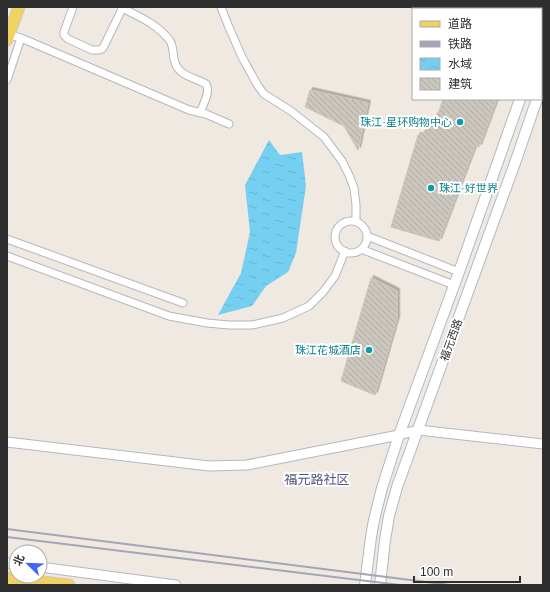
<svg xmlns="http://www.w3.org/2000/svg" width="550" height="592" font-family="Arial,'Noto Sans SC',sans-serif">
	<style>
		.water { fill: url(#water-ripples) }
		.building { fill: url(#building-back-hatch); stroke: #cbc5ba; filter: url(#shadow) }
		.lines { fill: none; stroke-linecap: round; stroke-linejoin: round }
		.minor-casing { stroke: #b4b7c1; stroke-width: 9 }
		.tertiary-casing { stroke: #b4b7c1; stroke-width: 11 }
		.secondary-casing { stroke: #b4b7c1; stroke-width: 12 }
		.primary-casing { stroke: #c9c9c9; stroke-width: 13 }
		.minor { stroke: #fff; stroke-width: 7 }
		.tertiary { stroke: #fff; stroke-width: 9 }
		.secondary { stroke: #fff; stroke-width: 10 }
		.primary { stroke: #f2d163; stroke-width: 11 }
		.rail { stroke: #a3a6b8; stroke-width: 2 }
		.culture-dot { fill: #0f9aa8; stroke: #fff; stroke-width: 1.5 }
		.labels { text-anchor: middle; dominant-baseline: central; stroke-width: 4; stroke-linejoin: round; paint-order: stroke }
		.culture-label { font-size: 11px; fill: #0d838f; stroke: #fff; text-anchor: end }
		.street-label { font-size: 11px; fill: #2e2e2e; stroke: #fff }
		.quarter-label { font-size: 13px; fill: #4d5680; stroke: #fff }
	</style>
	<defs>
		<pattern id="water-ripples" width="26" height="14" patternUnits="userSpaceOnUse"><rect width="26" height="14" fill="#75cff0"/><path d="M2 4q2-2 4 0t4 0M15 11q2-2 4 0t4 0" fill="none" stroke="#66b2ce"/></pattern>
		<pattern id="building-back-hatch" width="6" height="6" patternUnits="userSpaceOnUse"><rect width="6" height="6" fill="#cbc7bf"/><path d="M-1 5l2 2M0 0l6 6M5-1l2 2" fill="none" stroke="#afaba4"/></pattern>
		<filter id="shadow"><feDropShadow dx="2.5" dy="-2.5" stdDeviation="0" flood-color="#0004"/></filter>
	</defs>
	<rect width="100%" height="100%" fill="#efe9e1"/>
	<path class="water" d="M269,140L280,155L302,152L306,186L296,253L288,272L266,286L252,306L218,315L241,273L250,232L245,185Z"/>
	<path class="building" d="M310,90L368,103L358,150L344,126L305,107Z
		M443,99H497L479,147L475,146L439,241L391,227L418,135L421,136L439,111Z
		M371,278L397,291V319L375,395L341,381Z"/>
	<g class="lines">
		<defs>
			<path id="minor" d="M73,7L64,32V35L68,39L92,50H99L102,49L104,46L123,7
				M221,7L228,25L242,57L258,86L264,94L291,111L324,137L342,161L349,175L354,188L356,205V221
				M122,8C138,16 159,25 170,41C173,45 173,53 174,59C178,77 192,76 206,84C211,92 203,104 200,113
				M9,35L21,38L189,110L206,114L229,124
				M7,80L21,38
				M335 237a16 16 0 1 1 32 0a16 16 0 1 1-32 0Z
				M367,236L459,272
				M7,239L183,303
				M361,249L454,285
				M7,256L169,316L207,323L229,325H252L283,318L309,306L323,292L335,276L345,251"/>
			<path id="tertiary" d="M7,442L209,466L247,465L399,435L418,430L543,444
				M7,563L16,564
				M40,567L176,585"/>
			<path id="secondary" d="M541,40L543,34
				M541,87L543,81
				M365,585L371,537L374,520L382,488L399,435L459,272L520,99
				M380,585L385,540L389,516L397,487L515,163L537,99"/>
			<path id="primary" d="M7,40L19,7
				M7,578L69,585"/>
		</defs>
		<use href="#minor" class="minor-casing"/>
		<use href="#tertiary" class="tertiary-casing"/>
		<use href="#secondary" class="secondary-casing"/>
		<use href="#primary" class="primary-casing"/>
		<use href="#minor" class="minor"/>
		<use href="#tertiary" class="tertiary"/>
		<use href="#secondary" class="secondary"/>
		<use href="#primary" class="primary"/>
		<path class="rail" d="M7,529L450,585
			M7,537L400,585"/>
	</g>
	<g class="culture-dot">
		<circle cx="460" cy="122" r="4"/>
		<circle cx="431" cy="188" r="4"/>
		<circle cx="369" cy="350" r="4"/>
	</g>
	<g class="labels">
		<g class="culture-label">
			<text x="452" y="122">珠江·星环购物中心</text>
			<text x="439" y="188" text-anchor="start">珠江·好世界</text>
			<text x="361" y="350">珠江花城酒店</text>
		</g>
		<g class="street-label">
			<text transform="translate(451 340) rotate(-70)">福元西路</text>
		</g>
		<g class="quarter-label">
			<text x="317" y="479">福元路社区</text>
		</g>
	</g>
	<rect width="550" height="592" fill="none" stroke="#2e2e2e" stroke-width="16"/>
	<rect x="412" y="8" width="130" height="92" fill="#ffffff" stroke="#ababab"/>
	<rect x="420" y="21" width="20" height="6" fill="#f2d163" stroke="#ababab"/>
	<text x="448" y="28" font-size="12" fill="#2e2e2e">道路</text>
	<rect x="420" y="41" width="20" height="6" fill="#a3a6b8" stroke="#ababab"/>
	<text x="448" y="48" font-size="12" fill="#2e2e2e">铁路</text>
	<rect x="420" y="58" width="20" height="12" fill="url(#water-ripples)" stroke="#ababab"/>
	<text x="448" y="68" font-size="12" fill="#2e2e2e">水域</text>
	<rect x="420" y="78" width="20" height="12" fill="url(#building-back-hatch)" stroke="#ababab"/>
	<text x="448" y="88" font-size="12" fill="#2e2e2e">建筑</text>
	<g transform="translate(28 564) rotate(293)"><circle r="19" fill="#ffffff" stroke="#ababab"/>
	<path d="M0-3L7 15L0 10L-7 15Z" fill="#4264fb"/>
	<text y="-6" font-size="11" font-weight="bold" text-anchor="middle" fill="#2e2e2e">北</text>
	</g>
	<path d="M414 576v6h106v-6" fill="none" stroke="#2e2e2e" stroke-width="2"/>
	<text x="420" y="576" font-size="12" fill="#2e2e2e" stroke="#ffffff" stroke-width="3" paint-order="stroke">100 m</text>
</svg>
